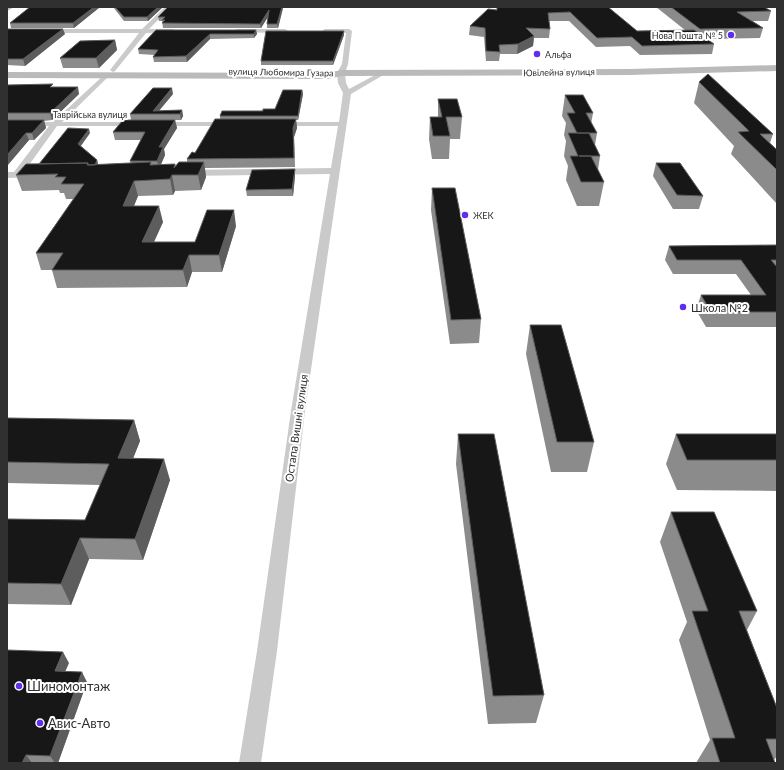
<svg xmlns="http://www.w3.org/2000/svg" width="784" height="770" font-family="Lato,sans-serif">
	<style>
		.lines { fill: none; stroke-linecap: round; stroke-linejoin: round }
		.street { fill: #cacaca; fill-rule: evenodd }
		.secondary { fill: #bababa; fill-rule: evenodd }
		.wall { fill: #8b8b8b }
		.shaded-wall { fill: #5d5d5d }
		.building { fill: #171717; stroke: #5d5d5d }
		.poi-dot { fill: #612eea; stroke: #fff; stroke-width: 1.5 }
		.labels { text-anchor: middle; dominant-baseline: central; stroke-width: 4; stroke-linejoin: round; paint-order: stroke }
		.far-poi-label { font-size: 9px; fill: #303030; stroke: #fff; text-anchor: start }
		.far-street-label { font-size: 9px; fill: #303030; stroke: #fff }
		.poi-label { font-size: 11px; fill: #303030; stroke: #fff; text-anchor: start }
		.street-label { font-size: 11px; fill: #303030; stroke: #fff }
		.near-poi-label { font-size: 13px; fill: #303030; stroke: #fff; text-anchor: start }
	</style>
	<rect width="100%" height="100%" fill="#fff"/>
	<g class="lines">
		<path class="street" d="M165,7H171L149,29H173L176,31L175,32L146,33L115,71L113,72L110,70L139,33H7V29H142Z
			M237,29H285L288,31L285,33L235,32L234,31Z
			M349,29L352,31L348,64L345,73L346,83L349,89L379,73L381,72L385,74L351,94L305,411L277,651L261,763H239L257,651L291,411L330,174L187,176L182,173L187,170L331,168L338,126H277L273,124L277,122H339L343,93L338,83L337,73L342,64L346,33H325L322,31L325,29Z
			M107,73L111,75L109,76L62,122H231L235,124L231,126H57L24,172L38,173L40,175L38,177L7,178V172H14L49,126H7V122H53L105,74Z"/>
		<path class="secondary" d="M7,7H14L7,11Z
			M777,65V71L629,75L341,76L328,79L7,78V72L328,73L341,70L629,69Z"/>
	</g>
	<path class="wall" d="M30,7H100L74,28H11L10,23Z
		M113,7H163L148,21H124Z
		M168,7H348L283,8L278,28H267V24L268,16L261,28H163L162,21H159L158,17Z
		M608,7L637,31L685,30L656,7H764L771,11L768,21H753L763,28L760,38L707,39L714,44L712,54L640,55L630,46L596,47L569,21H549L550,29L549,38H534L533,46L517,54H500L499,61H486L484,37L469,35L470,26L497,10Z
		M7,29L65,34L25,66L7,65Z
		M156,30H256L257,34L254,38L210,39L187,62H154L153,57L155,55L139,54L138,49Z
		M344,31V35L333,65H261V61Z
		M115,40L117,50L99,68H63L60,58Z
		M699,82L773,134L770,143L777,150V204L731,154L734,146L694,103Z
		M7,85L54,87L79,94L52,120L44,121L46,128L34,140H29L7,166Z
		M302,90L303,94L298,120H296L297,128L294,137L295,167L205,168L206,177L201,190L175,191L173,195L138,196L134,206L163,222L154,242H195L236,226L222,272H192L187,287L57,288L52,270H41L36,253L73,199H66L64,193H60L59,190L22,191L16,175L39,164L90,133L81,146L97,160L98,165L131,163L130,161L141,140H115L113,132L131,120L130,114L173,94L159,111L182,110L183,116L181,120H175L177,128L164,149L165,155L161,164H175L176,166L187,162V159L195,153L220,119V116L275,109Z
		M565,95L593,113L591,124L597,133L595,145L600,156L598,170L604,182L599,206H577L566,180L568,166L564,156L566,141L564,135L566,123L562,116Z
		M438,99L462,117L460,139H450L449,159H432L429,139L430,117H438Z
		M656,163L703,196L699,209H673L653,176Z
		M295,176L293,196H247L246,190Z
		M432,188L481,319L479,343L450,344L431,210Z
		M777,245V327H706L696,310L701,295H751L736,274H673L665,260L669,246Z
		M530,325L594,442L587,472H551L526,354Z
		M7,418L134,420L140,441L133,458L170,480L143,560L89,559L71,605L7,604V519L85,520L101,485L7,483Z
		M458,434L544,695L536,723L488,724L456,464Z
		M676,434H777V491L677,490L666,464Z
		M671,512L757,611L747,630L777,708V756L774,760L775,763H696L710,740L679,640L687,622L660,542Z
		M69,663L65,671L87,682L58,763H7Z"/>
	<path class="shaded-wall" d="M94,7H100L74,28L73,23Z
		M158,7H163L148,21L147,17Z
		M282,7H283V8L278,28L277,24Z
		M269,10L270,14L261,28L260,24Z
		M63,29L65,34L25,66L23,59Z
		M256,30L257,34L254,38V34Z
		M344,31V35L333,65V61Z
		M210,34V39L187,62L186,56Z
		M534,36L533,46L517,54L518,44Z
		M115,40L117,50L99,68L96,58Z
		M78,87L79,94L52,120L50,113Z
		M172,88L173,94L156,114L153,111Z
		M302,90L303,94L298,120V116Z
		M182,110L183,116L181,120L180,114Z
		M296,119L297,128L294,137L295,167L293,128Z
		M44,120L46,128L34,140L32,133Z
		M175,120L177,128L164,149L165,155L159,169L157,161L159,147Z
		M89,129L90,133L79,148L78,144Z
		M26,133L29,140L7,166V155Z
		M97,160L98,164L96,170L95,165Z
		M204,162L206,177L201,190L198,175Z
		M295,169V176L293,196L292,189Z
		M172,175L175,191L173,195L170,179Z
		M134,181L138,196L127,222L123,206Z
		M159,206L163,222L146,259L142,242Z
		M234,210L236,226L222,272L219,255Z
		M189,255L192,272L187,287L183,270Z
		M134,420L140,441L125,479L118,458Z
		M164,459L170,480L143,560L135,539Z
		M80,538L89,559L71,605L61,584Z
		M63,652L69,663L61,681L55,671Z
		M82,672L87,682L58,763H55L50,756Z
		M26,755L32,763H22Z"/>
	<path class="building" d="M30,7H94L73,23H10Z
		M115,7H158L147,17H124Z
		M168,7H282L277,24H267L269,10L260,24L162,23L165,20H162L165,17H158Z
		M497,7H608L637,31L694,30L714,44L642,46L632,37L597,38L570,12L548,13L550,29L526,28L534,36L518,44L499,45L500,52L486,51L485,28L470,26L488,9L497,10Z
		M671,7H764L771,11L737,12L763,28L700,29Z
		M7,29H63L23,59H7Z
		M156,30H256L254,34H210L186,56L153,57L158,50L138,49Z
		M266,31H344L333,61H261Z
		M115,40L96,58H60L80,41Z
		M708,74L773,134H760L777,150V170L738,132L749,131L699,82Z
		M53,84L50,87H78L50,113H7V85Z
		M153,88H172L153,111L182,110L180,114H130Z
		M283,90H302L298,116H220L222,111H263V109H275Z
		M565,95H583L593,113H586L597,133H577L567,113H575Z
		M438,99H457L462,117H446L450,136H433L430,117H442Z
		M215,119H296L293,128L294,158L187,159L192,152L195,153Z
		M7,120H44L32,133H26L7,155Z
		M123,120H175L159,147H163L157,161H130L145,132H113Z
		M68,128L89,129L78,144L97,160L95,165H88V163L39,164Z
		M568,133H589L600,156H579H591L604,182H581L570,156H578Z
		M151,162L150,165L175,164L174,168L179,162H204L198,175H172L170,179L134,181L123,206H159L142,242H195L207,210H234L219,255H189L183,270H52L63,253H36L84,184H61L66,177H55L58,174L16,175L26,164L88,163L87,165Z
		M656,163H680L703,196L677,195Z
		M295,169L292,189L246,190L252,170Z
		M432,188H455L481,319L451,320Z
		M777,245V260H771L777,267V312H711L701,295H766L741,260H677L669,246Z
		M530,325H561L594,442H557Z
		M7,418L134,420L118,458L164,459L135,539L80,538L61,584L7,583V519L85,520L109,464L7,462Z
		M458,434H494L544,695L493,696Z
		M676,434H777V460H687Z
		M671,512H714L757,611H739L777,708V739H766L775,763H720L712,738H735L692,611H708Z
		M7,650L63,652L55,671L82,672L50,756L26,755L22,763H7Z"/>
	<g class="poi-dot">
		<circle cx="731" cy="35" r="4"/>
		<circle cx="537" cy="54" r="4"/>
		<circle cx="465" cy="215" r="4"/>
		<circle cx="683" cy="307" r="4"/>
		<circle cx="19" cy="686" r="4"/>
		<circle cx="40" cy="723" r="4"/>
	</g>
	<g class="labels">
		<g class="far-poi-label">
			<text x="723" y="35" text-anchor="end">Нова Пошта № 5</text>
			<text x="545" y="54">Альфа</text>
			<text x="473" y="215">ЖЕК</text>
		</g>
		<g class="far-street-label">
			<text transform="translate(281 72) rotate(1)">вулиця Любомира Гузара</text>
			<text transform="translate(559 72) rotate(-1)">Ювілейна вулиця</text>
			<text x="90" y="114">Таврійська вулиця</text>
		</g>
		<g class="poi-label">
			<text x="691" y="307">Школа №2</text>
		</g>
		<g class="street-label">
			<text transform="translate(296 428) rotate(-82)">Остапа Вишні вулиця</text>
		</g>
		<g class="near-poi-label">
			<text x="27" y="686">Шиномонтаж</text>
			<text x="48" y="723">Авис-Авто</text>
		</g>
	</g>
	<rect width="784" height="770" fill="none" stroke="#303030" stroke-width="16"/>
</svg>
